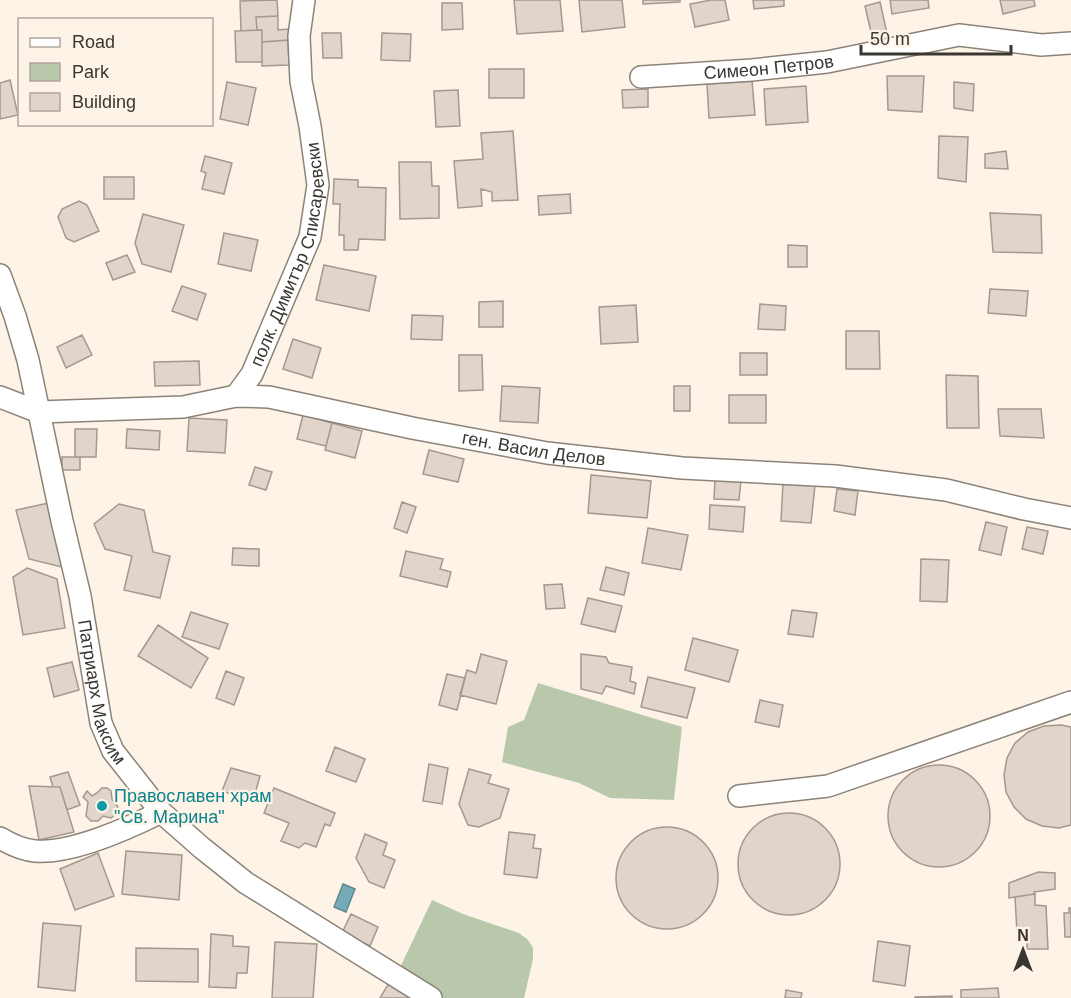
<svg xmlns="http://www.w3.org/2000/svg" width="1071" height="998" font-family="Arial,sans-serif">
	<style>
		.green { fill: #b9c8ab }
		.water { fill: #74abb6; stroke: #63888e; stroke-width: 1.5 }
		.building { fill: #e1d4ca; stroke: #a4988f; stroke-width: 1.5 }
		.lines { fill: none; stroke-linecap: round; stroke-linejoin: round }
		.street-casing { stroke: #8c8378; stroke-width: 24 }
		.street { stroke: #fff; stroke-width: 21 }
		.culture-dot { fill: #0f9aa8; stroke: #fef3e7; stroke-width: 2 }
		.labels { text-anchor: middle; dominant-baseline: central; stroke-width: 4.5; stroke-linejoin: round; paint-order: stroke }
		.street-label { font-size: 18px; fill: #3a3631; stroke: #fef3e7 }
		.culture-label { font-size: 18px; fill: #0d838f; stroke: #fef3e7; text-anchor: start }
	</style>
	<rect width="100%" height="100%" fill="#fef3e7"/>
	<path class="green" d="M538,683L682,727L674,800L610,798L579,783L502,762L508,727L524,720Z
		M432,900L463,914L519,933L528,940L533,948V959L524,998H432L396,976Z"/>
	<path class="water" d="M343,884L355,889L346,912L334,907Z"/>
	<path class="building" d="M277,0L278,16L256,17L257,30L241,31L240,1Z
		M514,0H560L563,31L517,34Z
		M579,0H622L625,27L582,32Z
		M643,0H680V2L643,4Z
		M711,0H725L729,20L695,27L690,4Z
		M753,0H784V6L754,9Z
		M890,0H928L929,8L892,14Z
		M1000,0H1034L1035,6L1003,14Z
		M880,2L888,38L873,41L865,6Z
		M442,3H462L463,29L442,30Z
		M278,16V30L289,29L290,40L262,42V30H257L256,17Z
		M262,30V62H236L235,31Z
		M322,33H341L342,58H323Z
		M382,33L411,34L410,61L381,60Z
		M288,40L289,65L262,66V42Z
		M489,69H524V98H489Z
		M887,76H924L922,112L888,110Z
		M10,80L18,115L0,119V83Z
		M752,81L755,115L709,118L707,84Z
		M227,82L256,88L248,125L220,119Z
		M954,82L974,84L973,111L954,108Z
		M806,86L808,122L766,125L764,89Z
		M648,89V107L623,108L622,90Z
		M458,90L460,126L436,127L434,91Z
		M513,131L518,200L492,201V192L481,189L482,206L458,208L454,161L483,159L481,133Z
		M939,136L968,137L966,182L938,178Z
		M1006,151L1008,169L985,168V154Z
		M205,156L232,163L224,194L202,189L206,173L201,171Z
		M399,162H431L432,186H439V218L400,219Z
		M104,177H134V199H104Z
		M334,179L358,180V187L386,188L385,240L359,239L358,250H344V235H339L340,204H333Z
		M570,194L571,213L539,215L538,196Z
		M79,201L87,205L99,231L74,242L66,238L58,217L62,209Z
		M990,213L1041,215L1042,253L993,252Z
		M143,214L184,225L171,272L142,264L135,243Z
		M224,233L258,240L251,271L218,264Z
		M788,245L807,246V267H788Z
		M127,255L135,272L113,280L106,263Z
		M324,265L376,276L369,311L316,300Z
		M182,286L206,294L197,320L172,311Z
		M990,289L1028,291L1026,316L988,313Z
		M503,301V327H479V302Z
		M760,304L786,306L785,330L758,329Z
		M636,305L638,342L601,344L599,307Z
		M412,315L443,316L442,340L411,339Z
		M846,331H879L880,369H846Z
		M82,335L92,355L66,368L57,347Z
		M293,339L321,348L312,378L283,369Z
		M740,353H767V375H740Z
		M459,355H482L483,390L459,391Z
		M199,361L200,385L155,386L154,362Z
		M946,375L978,376L979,428H947Z
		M502,386L540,388L538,423L500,421Z
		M674,386H690V411H674Z
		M729,395H766V423H729Z
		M998,409H1041L1044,438L1000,436Z
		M303,415L332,423L326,446L297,439Z
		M189,418L227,420L225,453L187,451Z
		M332,423L362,431L355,458L325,450Z
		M75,429H97L96,457H75Z
		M127,429L160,431L159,450L126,448Z
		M429,450L464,459L458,482L423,474Z
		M62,457H80V470H62Z
		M255,467L272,472L266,490L249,485Z
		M591,475L651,481L647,518L588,513Z
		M715,479L741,480L739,500L714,499Z
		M783,483L815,485L811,523L781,521Z
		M837,489L858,491L855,515L834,511Z
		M402,502L416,507L407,533L394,528Z
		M49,503L66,568L29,559L16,510Z
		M119,504L144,510L153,552L170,556L160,598L124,590L132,556L105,549L94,524Z
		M710,505L745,507L743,532L709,529Z
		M986,522L1007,527L1001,555L979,550Z
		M1027,527L1048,531L1043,554L1022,549Z
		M648,528L688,535L681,570L642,563Z
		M233,548L259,549V566L232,565Z
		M406,551L443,559L440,569L451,572L447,587L400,576Z
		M921,559L949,560L947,602L920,601Z
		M606,567L629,573L624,595L600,590Z
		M27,568L57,579L65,628L23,635L13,577Z
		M562,584L565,608L546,609L544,585Z
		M588,598L622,606L615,632L581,624Z
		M792,610L817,613L813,637L788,634Z
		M191,612L228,624L219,649L182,637Z
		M158,625L208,658L191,688L138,656Z
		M693,638L738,650L729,682L685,670Z
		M481,654L507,661L496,704L460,695L467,670L476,673Z
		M581,654L606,657L609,663L632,667L630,681L636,683L634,694L606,686L602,694L581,689Z
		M72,662L79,690L54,697L47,668Z
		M226,671L244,678L234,705L216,698Z
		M447,674L465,678L457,710L439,705Z
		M648,677L695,688L687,718L641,707Z
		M760,700L783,705L779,727L755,722Z
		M1061,725L1071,727V825L1059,828L1042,826L1026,819L1014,807L1006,792L1004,775L1007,758L1015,743L1028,732L1044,726Z
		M335,747L365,759L356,782L326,771Z
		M429,764L448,768L442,804L423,801Z
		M888 816a51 51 0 1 1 102 0a51 51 0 1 1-102 0Z
		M231,768L260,776L253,801L222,791Z
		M469,769L491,775L488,783L509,789L500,818L479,827L468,825L459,804Z
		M68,772L80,805L67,810L60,787H53L50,777Z
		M29,786L60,787L74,832L39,840Z
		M102,788H107L111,791L112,799L118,807L117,813L111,818L103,816L98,821H91L86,816L88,802L83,797L87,791L92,796L97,793Z
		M274,788L335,813L330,826L325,824L316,847L305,843L299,848L281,841L289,823L264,813Z
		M738 864a51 51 0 1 1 102 0a51 51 0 1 1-102 0Z
		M616 878a51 51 0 1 1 102 0a51 51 0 1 1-102 0Z
		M509,832L535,835L533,848L541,849L537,878L504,874Z
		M365,834L387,843L383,855L395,860L384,888L369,882L356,858Z
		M126,851L182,855L179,900L122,894Z
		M98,853L114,896L75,910L60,869Z
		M1038,872L1055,873V889L1034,892L1035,894L1009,898V883Z
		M1035,894V905L1046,906L1048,949H1027V933H1017L1015,897Z
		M1069,908H1071V937H1065L1064,913H1069Z
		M351,914L378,927L370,946L342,933Z
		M43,923L81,926L75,991L38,987Z
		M211,934L233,936V946L249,947L247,973H237L236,988L209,987Z
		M878,941L910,946L905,986L873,981Z
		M275,942L317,944L313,998H272Z
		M136,948L198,949V982L136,981Z
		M389,983L414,998H380Z
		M998,988L999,998H961V990Z
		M786,990L802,993L801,998H785Z
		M952,996V998H915V997Z"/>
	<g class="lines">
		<defs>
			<g id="street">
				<path id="s1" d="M641,77L752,70L827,62L959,35L1041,45L1071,43"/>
				<path id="s2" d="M0,275L15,316L28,360L62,521L80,596L101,723L113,751L161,812L202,848L246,883L431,998"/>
				<path id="s3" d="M236,396L252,374L310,237L318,185L310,126L301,81L299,36L304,0"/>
				<path id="s4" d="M0,397L39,412L183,407L236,396L269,397L412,428L547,453L682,468L835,476L946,490L1024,509L1071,518"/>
				<path d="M739,796L828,786L1071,702"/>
				<path d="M0,838C10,844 23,850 35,851C71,854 129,828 161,812"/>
			</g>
		</defs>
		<use href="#street" class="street-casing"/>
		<use href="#street" class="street"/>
	</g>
	<circle class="culture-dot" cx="102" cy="806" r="6"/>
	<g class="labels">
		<g class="street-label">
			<text stroke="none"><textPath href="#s1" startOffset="128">Симеон Петров</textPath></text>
			<text stroke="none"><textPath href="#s3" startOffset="154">полк. Димитър Списаревски</textPath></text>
			<text stroke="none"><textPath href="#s4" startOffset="543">ген. Васил Делов</textPath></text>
			<text stroke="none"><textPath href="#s2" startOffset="430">Патриарх Максим</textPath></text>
		</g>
		<g class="culture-label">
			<text x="114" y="796">Православен храм<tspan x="114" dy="21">"Св. Марина"</tspan></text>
		</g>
	</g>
	<rect x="18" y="18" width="195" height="108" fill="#fef3e7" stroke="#b0a79e" stroke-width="1.5"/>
	<rect x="30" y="38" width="30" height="9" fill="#ffffff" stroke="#b0a79e" stroke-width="1.5"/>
	<text x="72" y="48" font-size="18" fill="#3a3631">Road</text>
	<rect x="30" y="63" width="30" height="18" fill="#b9c8ab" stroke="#b0a79e" stroke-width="1.5"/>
	<text x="72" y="78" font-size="18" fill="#3a3631">Park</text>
	<rect x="30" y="93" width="30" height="18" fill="#e1d4ca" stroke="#b0a79e" stroke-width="1.5"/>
	<text x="72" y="108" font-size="18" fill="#3a3631">Building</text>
	<g transform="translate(1023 950)" stroke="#fef3e7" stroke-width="4.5" paint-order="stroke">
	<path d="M0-4.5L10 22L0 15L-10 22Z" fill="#3a3631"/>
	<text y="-9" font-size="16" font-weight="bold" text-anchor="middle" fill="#3a3631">N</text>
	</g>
	<path d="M861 45v9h150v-9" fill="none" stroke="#3a3631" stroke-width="3"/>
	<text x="870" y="45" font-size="18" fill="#3a3631" stroke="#fef3e7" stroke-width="4.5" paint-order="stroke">50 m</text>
</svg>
